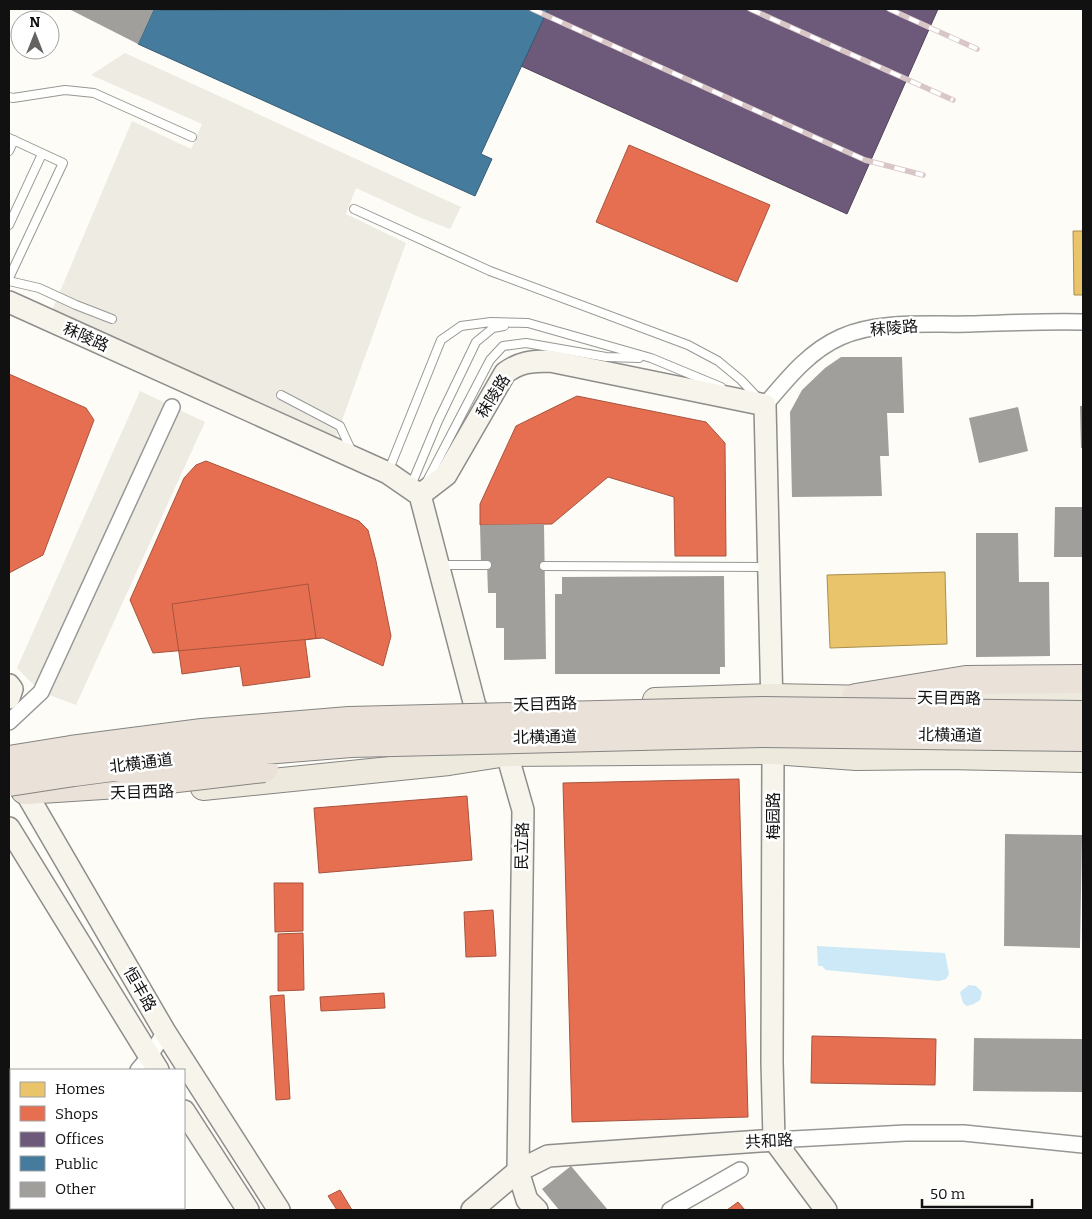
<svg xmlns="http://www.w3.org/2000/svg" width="1092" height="1219" font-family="Bitter,'Noto Sans SC',serif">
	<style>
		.plaza { fill: #edebe2 }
		.water { fill: #cde8f7 }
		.homes { fill: #e9c46a; stroke: #a88e4f }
		.shops { fill: #e76f51; stroke: #a7533e }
		.offices { fill: #6d597a; stroke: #51435a }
		.public { fill: #457b9d; stroke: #355b73 }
		.building { fill: #a19f9c }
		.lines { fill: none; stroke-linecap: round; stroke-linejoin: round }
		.lane-casing { stroke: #979795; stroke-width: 10 }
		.street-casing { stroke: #979795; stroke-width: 18 }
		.secondary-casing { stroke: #8e8d8b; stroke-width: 24 }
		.primary-casing { stroke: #858482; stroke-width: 26 }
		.highway-casing { stroke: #858482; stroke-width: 30 }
		.lane { stroke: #fffffe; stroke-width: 8 }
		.street { stroke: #fffffe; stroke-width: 15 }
		.secondary { stroke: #f6f4eb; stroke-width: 21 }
		.primary { stroke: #ede9dc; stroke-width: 24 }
		.highway { stroke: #eae1d8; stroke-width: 28 }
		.rail-casing { stroke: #d9c6c7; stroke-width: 5.5 }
		.rail { stroke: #fff; stroke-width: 4; stroke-dasharray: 11; stroke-linecap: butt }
		.highway-bridge-casing { stroke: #858482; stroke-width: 30; stroke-linecap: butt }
		.highway-bridge { stroke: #eae1d8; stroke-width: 28 }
		.labels { text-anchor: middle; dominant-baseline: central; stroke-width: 5; stroke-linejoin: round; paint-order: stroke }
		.street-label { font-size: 16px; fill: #111; stroke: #fff }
	</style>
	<rect width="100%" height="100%" fill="#fdfcf7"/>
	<path class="plaza" d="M125,53L461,207L450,229L421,218L356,188L346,214L406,243L332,448L48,320L132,121L191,149L202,124L91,75Z
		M140,391L205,422L76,705L41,692L17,668Z"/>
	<path class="water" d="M817,946L945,953L949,974L946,979L939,981L826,970L822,966H818Z
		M969,985L976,986L982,992L980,1000L974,1004L967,1006L963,1003L960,992Z"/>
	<path class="homes" d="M1073,231H1083V295H1074Z
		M945,572L947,644L830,648L827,575Z"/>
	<path class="shops" d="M629,145L770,205L737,282L596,222Z
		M9,374L86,408L94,420L43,555L9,573Z
		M577,396L706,422L725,443L726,556H675L674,497L608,477L552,524L480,525V504L516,426Z
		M206,461L359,521L368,530L376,561L391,636L383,666L323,638L153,653L130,600L184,478L196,465Z
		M308,584L316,638L305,640L310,677L243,686L240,666L182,674L172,604Z
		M739,779L748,1117L572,1122L563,783Z
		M467,796L472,860L319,873L314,808Z
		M274,883H303V931L275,932Z
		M493,910L496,956L466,957L464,912Z
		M303,933L304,990L278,991V934Z
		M384,993L385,1008L321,1011L320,997Z
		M284,995L290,1099L276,1100L270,996Z
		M812,1036L936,1039L935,1085L811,1083Z
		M340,1190L352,1210H337L328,1196Z
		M738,1202L745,1210H727Z"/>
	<path class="offices" d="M548,9H938L847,214L521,66Z"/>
	<path class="public" d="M154,9L162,10L548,9L481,154L492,159L475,196L138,44Z"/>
	<path class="building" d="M69,9H154L138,44Z
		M841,357H902L904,413H887L889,456H880L882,496L792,497L790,412L802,390L825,368Z
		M1080,406H1083V448H1081Z
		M1018,407L1028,451L979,463L969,418Z
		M1055,507H1083V557H1054Z
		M544,524L546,659L504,660V628H496V593H488L487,563H481L480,525Z
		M976,533H1018L1019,582H1049L1050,656L976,657Z
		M724,576L725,667H720V674H555V594H562V577Z
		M1005,834L1082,835L1080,948L1004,946Z
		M974,1038L1083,1039V1092L973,1091Z
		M571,1166L608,1210H559L542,1189Z"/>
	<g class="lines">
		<defs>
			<path id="lane" d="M9,97L13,98L65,90L94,93L192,137
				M9,138L63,163L9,278
				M9,151L14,140
				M354,209L490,271L688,345L718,361L741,380L758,398
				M9,225L42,154
				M9,281L39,288L76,305L112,319
				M281,395L340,426L352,452
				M388,472L441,340L461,326L491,322L528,323L651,358L721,387
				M427,481L490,360L503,346L526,343L606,357L639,358
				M410,488L438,421L476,342L493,328L504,326
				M439,565H487
				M544,566L767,567"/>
			<path id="street" d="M765,405C787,379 809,351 841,337C878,320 929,325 969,324C1007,323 1045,321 1083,322
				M9,722L41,692L172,407
				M138,1070L149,1057L165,1032
				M774,1140L906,1133H964L1083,1145
				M19,1210L22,1208
				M670,1210L740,1170"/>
			<path id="secondary" d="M9,302L388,473L420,495
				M420,495L446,475L505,373C520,362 531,361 550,361L765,405L773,752L772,1062L774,1140L826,1210
				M420,495L475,706L507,754L523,810L518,1171L527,1200L537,1210
				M9,685L12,689L9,698
				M18,779L165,1032L279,1210
				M9,828L158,1070
				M184,1111L248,1210
				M472,1210L518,1171L548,1156L774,1140"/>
			<path id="primary" d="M908,698L1083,700
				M655,700L772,696L874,698
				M203,788L449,763L507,754L773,752L856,758L946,757L1083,760"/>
			<path id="highway" d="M856,698L966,680L1083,679
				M25,790L134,783"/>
		</defs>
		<use href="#lane" class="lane-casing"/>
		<use href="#street" class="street-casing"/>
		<use href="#secondary" class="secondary-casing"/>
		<use href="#primary" class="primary-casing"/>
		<use href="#highway" class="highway-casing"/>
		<use href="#lane" class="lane"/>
		<use href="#street" class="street"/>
		<use href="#secondary" class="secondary"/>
		<use href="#primary" class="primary"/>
		<use href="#highway" class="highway"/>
		<defs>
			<path id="rail" d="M532,9L865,160L923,175
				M750,9L953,100
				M889,9L977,49"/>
		</defs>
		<use href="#rail" class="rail-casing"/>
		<use href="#rail" class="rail"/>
		<defs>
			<path id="highway-bridge" d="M9,760L71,750L202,733L349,721L762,711L1083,715
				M9,782L74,772L204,755L351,743L762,733L1083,737
				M134,783L264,768"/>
		</defs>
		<use href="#highway-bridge" class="highway-bridge-casing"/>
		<use href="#highway-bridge" class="highway-bridge"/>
	</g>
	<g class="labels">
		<g class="street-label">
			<text transform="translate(894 328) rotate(-5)">秣陵路</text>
			<text transform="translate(86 337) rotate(24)">秣陵路</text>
			<text transform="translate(493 396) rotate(-58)">秣陵路</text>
			<text transform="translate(949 698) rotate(1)">天目西路</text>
			<text transform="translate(545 704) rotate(-2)">天目西路</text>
			<text transform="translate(950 735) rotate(1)">北横通道</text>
			<text transform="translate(545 737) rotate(-1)">北横通道</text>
			<text transform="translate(141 763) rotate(-7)">北横通道</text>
			<text transform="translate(142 792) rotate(-2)">天目西路</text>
			<text transform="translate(773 816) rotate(-90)">梅园路</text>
			<text transform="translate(522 846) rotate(-89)">民立路</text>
			<text transform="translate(140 989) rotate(60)">恒丰路</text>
			<text transform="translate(769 1141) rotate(-3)">共和路</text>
		</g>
	</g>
	<rect width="1092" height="1219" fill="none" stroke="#111111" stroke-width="20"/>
	<rect x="10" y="1069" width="175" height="140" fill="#ffffff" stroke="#a0a0a0"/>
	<rect x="20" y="1082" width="25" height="15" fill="#e9c46a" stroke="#a0a0a0"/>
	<text x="55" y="1094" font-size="15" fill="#111111">Homes</text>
	<rect x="20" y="1106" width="25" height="15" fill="#e76f51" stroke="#a0a0a0"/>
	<text x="55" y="1119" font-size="15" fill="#111111">Shops</text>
	<rect x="20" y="1132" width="25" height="15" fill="#6d597a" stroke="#a0a0a0"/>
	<text x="55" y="1144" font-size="15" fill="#111111">Offices</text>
	<rect x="20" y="1156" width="25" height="15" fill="#457b9d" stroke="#a0a0a0"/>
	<text x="55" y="1169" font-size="15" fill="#111111">Public</text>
	<rect x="20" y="1182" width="25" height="15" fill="#a19f9c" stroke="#a0a0a0"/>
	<text x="55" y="1194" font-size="15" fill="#111111">Other</text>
	<g transform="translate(35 35)"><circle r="24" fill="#ffffff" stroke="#a0a0a0"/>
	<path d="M0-4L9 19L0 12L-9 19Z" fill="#646362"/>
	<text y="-8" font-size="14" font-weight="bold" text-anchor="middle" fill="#111111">N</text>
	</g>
	<path d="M922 1199v8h110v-8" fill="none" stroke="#111111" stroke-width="2.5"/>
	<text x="930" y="1199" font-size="15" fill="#111111" stroke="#ffffff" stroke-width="4" paint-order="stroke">50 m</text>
</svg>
